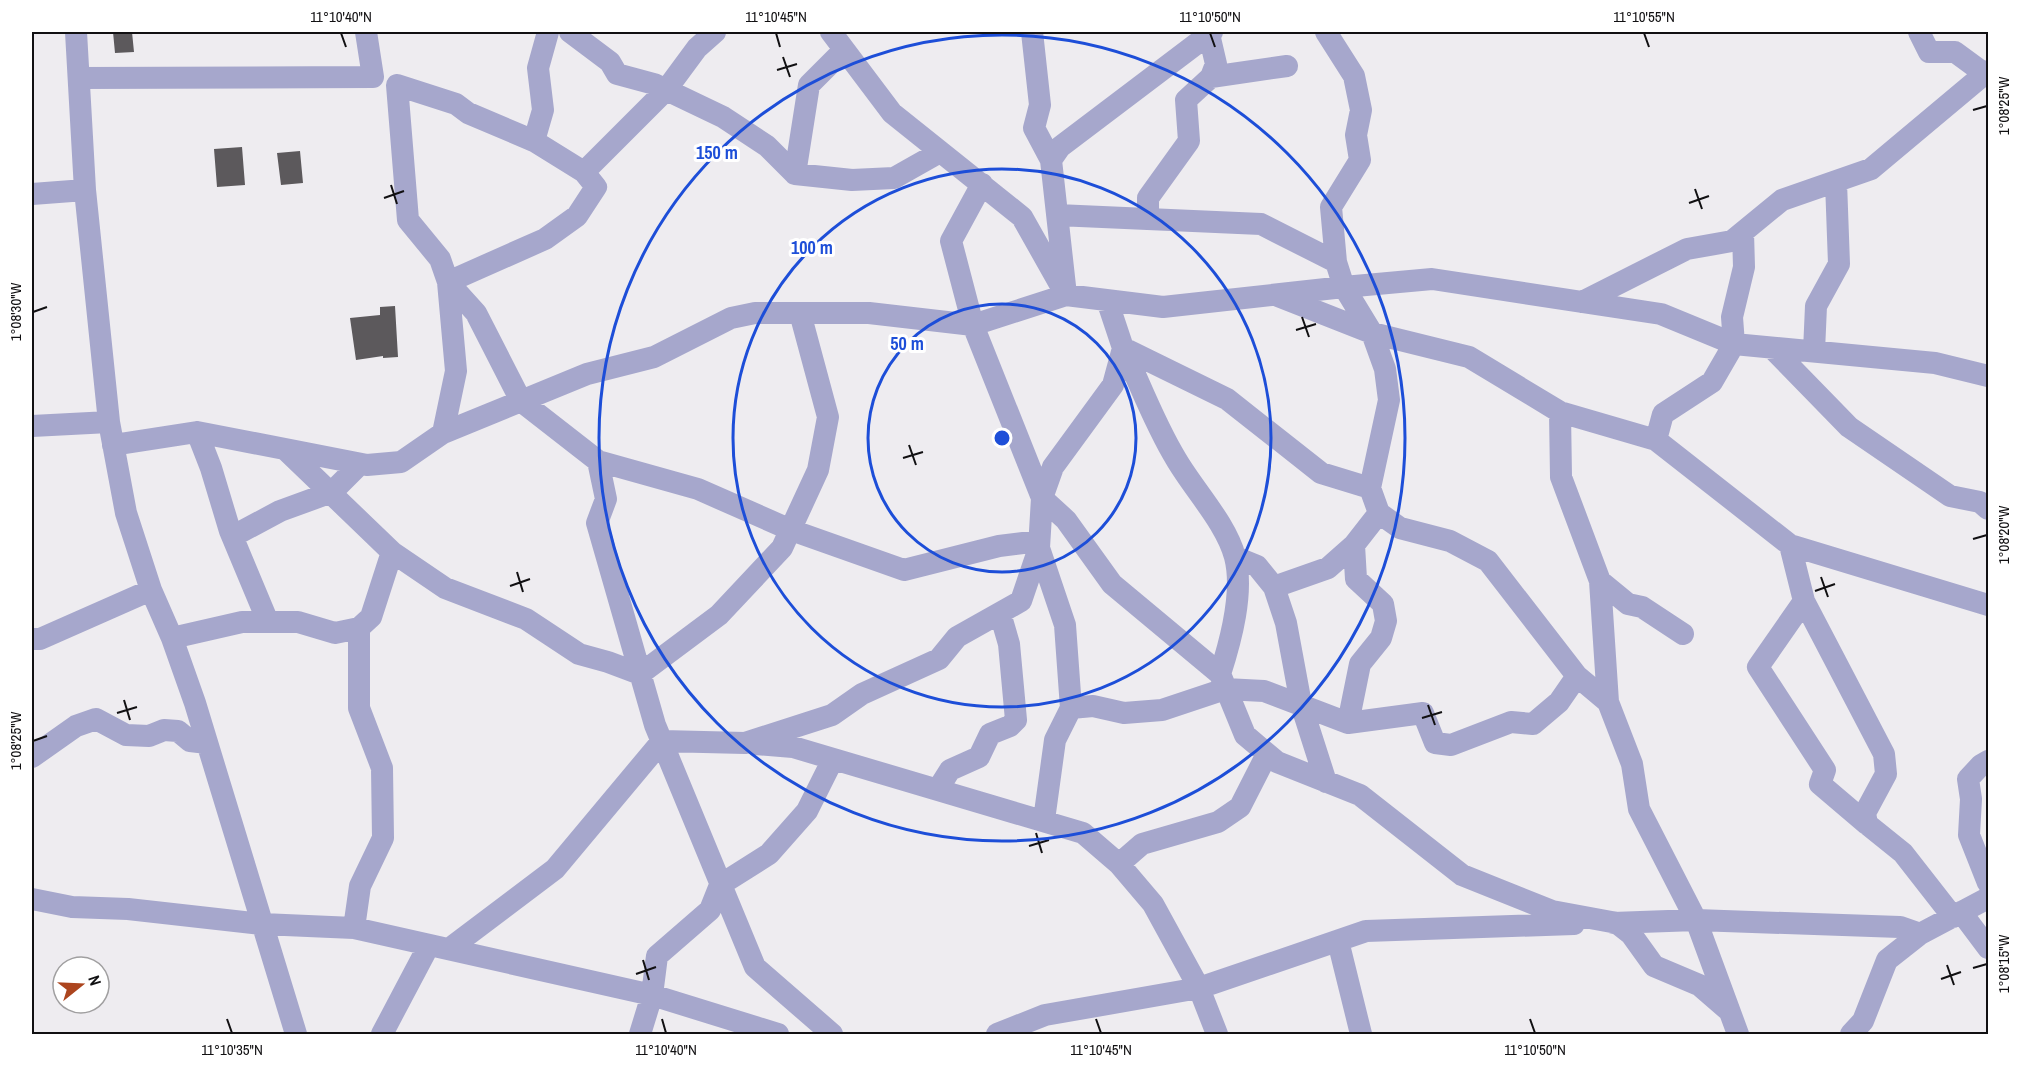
<svg xmlns="http://www.w3.org/2000/svg" width="2020" height="1066" font-family="'Archivo Narrow',sans-serif">
	<style>
		.building { fill: #5c595c }
		.lines { fill: none; stroke-linecap: round; stroke-linejoin: round }
		.minor { stroke: #a6a7cc; stroke-width: 22 }
		.ticks { fill: none; stroke: #111012; stroke-width: 2 }
		.ring { fill: none; stroke: #1d4ed8; stroke-width: 3 }
		.centre { fill: #1d4ed8; stroke: #fff; stroke-width: 3 }
		.ring-label { font-size: 18px; text-anchor: middle; font-weight: bold; fill: #1d4ed8; stroke: #fff; stroke-width: 6; stroke-linejoin: round; paint-order: stroke }
		.neatline { fill: none; stroke: #111012; stroke-width: 2 }
		.ticks-label { font-size: 15px; text-anchor: middle; fill: #111012 }
	</style>
	<rect width="100%" height="100%" fill="#eeecf0"/>
	<path class="building" d="M113,32H132L134,52L115,53Z
		M242,147L245,185L217,187L214,149Z
		M300,151L303,183L281,185L277,153Z
		M395,306L398,357L383,358V356L356,360L350,318L380,315V307Z"/>
	<g class="lines">
		<path class="minor" d="M76,32L85,190L109,422L126,513L151,590L172,638L195,703L296,1034
			M570,32L610,62L617,74L654,84L723,117L767,146L795,174L852,180L894,178L940,152
			M831,32L892,113L1022,217L1066,295L1163,307L1344,287L1432,279L1661,314L1734,344L1935,363L1988,376
			M1032,32L1040,105L1034,128L1051,160
			M1326,32L1354,76L1361,110L1356,135L1360,160L1331,207L1336,262
			M1919,32L1929,52H1955L1985,74
			M1211,77L1287,66
			M79,78L373,77L366,32
			M534,141L543,110L538,68L548,32
			M584,172L666,90L697,48L715,32
			M795,174L809,85L844,50
			M982,184L951,241L973,325L1042,498L1066,520L1112,584L1220,674
			M32,194L85,190
			M1057,215L1261,224L1336,262L1344,287L1372,333L1385,369L1389,400L1370,488
			M1148,219V198L1189,141L1186,100L1211,77L1216,64L1209,34
			M1278,296L1372,333L1469,357L1560,412L1656,440L1790,545L1988,605
			M1107,300L1123,348L1227,399L1321,473L1370,488L1379,513L1400,528L1450,541L1488,561L1577,676L1608,702L1632,764L1639,809L1696,920L1738,1034
			M1582,302L1687,249L1732,241L1782,200L1871,169L1988,71
			M1123,348C1140,384 1155,425 1176,459C1194,490 1226,523 1235,557C1244,592 1231,640 1220,674L1245,735L1277,762L1360,795L1462,875L1552,911L1617,923L1631,934L1654,966L1699,985L1728,1010
			M1772,348L1849,427L1950,496L1980,502L1988,509
			M1814,351L1816,306L1839,264L1836,182
			M1560,412L1561,477L1600,581L1608,702
			M32,426L109,422
			M197,432L211,468L230,531L237,534L280,511L332,492L360,464
			M443,433L456,371L448,282L440,259L408,220L397,85L456,104L468,113L534,141L584,172L596,187L577,216L545,239L448,282L476,313L521,401L598,461L606,499L597,523L655,725L755,967L832,1034
			M1656,440L1663,414L1712,382L1734,344L1732,317L1744,267L1743,232
			M113,445L197,432L367,465L401,462L443,433L587,374L654,357L731,318L755,313H869L973,325L1066,295L1051,160L1060,147L1212,32
			M286,450L392,552L445,588L526,619L579,654L608,662L640,674L719,615L782,548L818,470L828,417L800,313
			M598,461L698,489L791,530L904,570L999,546L1039,541
			M230,531L268,622
			M1790,545L1804,601L1884,754L1886,774L1865,813L1867,824L1903,853L1953,917
			M1039,548L1065,625L1071,708L1055,740L1044,820
			M1235,557L1257,566L1274,587L1286,623L1301,704L1326,782
			M1600,581L1628,604L1642,607L1683,634
			M1274,587L1328,568L1354,545L1379,513
			M1804,601L1758,667L1825,770L1820,784L1867,824
			M172,638L242,622H298L335,633L359,628L371,617L392,552
			M32,639H40L151,590
			M1071,708L1093,706L1124,713L1162,710L1225,689L1264,691L1348,723L1423,713L1435,743L1451,745L1511,722L1533,724L1559,702L1577,676
			M1348,723L1360,664L1381,638L1386,621L1383,604L1356,579L1354,545
			M755,744L793,747L1083,833L1119,864L1153,904L1199,988L1217,1034
			M32,757L76,726L96,719L126,735L149,736L164,730L178,731L190,741L207,743
			M1988,761L1981,765L1968,779L1971,799L1969,835L1988,883
			M938,789L950,770L979,757L990,734L1010,726L1016,720L1009,644L1000,613
			M1119,864L1142,844L1218,822L1240,807L1267,754
			M32,899L72,907L128,909L262,924L354,928L652,995L778,1034
			M1961,912L1988,948
			M1613,923L1696,920L1900,927L1920,934
			M354,928L360,886L383,838L382,768L359,708V628
			M1338,941L1361,1034
			M449,949L555,869L662,741L745,743L832,715L862,694L939,659L957,637L1021,601L1039,548L1042,498L1053,467L1113,385L1123,348
			M382,1034L429,945
			M640,1034L652,995L657,956L710,910L720,885L769,854L807,811L833,759
			M997,1034L1045,1015L1199,988L1366,931L1574,924
			M1851,1034L1863,1021L1887,960L1920,934L1988,898"/>
	</g>
	<path class="ticks" d="M341,33L346,47M776,33L780,47M1210,33L1215,47M1644,33L1649,47M783,57L790,77M777,70L797,64M1973,110L1987,106M391,185L397,204M1695,189L1702,209M384,198L404,191M1689,203L1709,196M33,312L47,307M1302,317L1309,337M1296,330L1316,324M909,445L916,465M903,458L923,452M1973,539L1987,535M517,572L523,592M1821,577L1828,597M510,586L530,579M1815,591L1835,584M124,700L130,720M1428,705L1435,725M117,713L137,707M1422,718L1442,712M33,741L47,736M1036,833L1042,853M1029,846L1049,840M643,960L649,980M1947,965L1954,985M1973,968L1987,964M636,974L656,967M1941,979L1961,972M227,1019L232,1033M662,1019L666,1033M1096,1019L1101,1033M1530,1019L1535,1033"/>
	<g class="ring">
		<circle cx="1002" cy="438" r="134"/>
		<circle cx="1002" cy="438" r="269"/>
		<circle cx="1002" cy="438" r="403"/>
	</g>
	<circle cx="1002" cy="438" r="9" class="centre"/>
	<g class="ring-label">
		<text x="717" y="159">150 m</text>
		<text x="812" y="254">100 m</text>
		<text x="907" y="350">50 m</text>
	</g>
	<rect width="2020" height="1066" fill="none" stroke="#ffffff" stroke-width="66"/>
	<g transform="translate(81 985) rotate(72)"><circle r="28" fill="#ffffff" stroke="#a09fa0" stroke-width="1.5"/>
	<path d="M0-4.5L10 22L0 15L-10 22Z" fill="#ac451e"/>
	<text y="-9" font-size="16" font-weight="bold" text-anchor="middle" fill="#111012">N</text>
	</g>
	<rect x="33" y="33" width="1954" height="1000" class="neatline"/>
	<g class="ticks-label">
		<text x="341" y="22">11°10'40"N</text>
		<text x="776" y="22">11°10'45"N</text>
		<text x="1210" y="22">11°10'50"N</text>
		<text x="1644" y="22">11°10'55"N</text>
		<text transform="translate(2004 106) rotate(-90)" y="5">1°08'25"W</text>
		<text transform="translate(16 312) rotate(-90)" y="5">1°08'30"W</text>
		<text transform="translate(2004 535) rotate(-90)" y="5">1°08'20"W</text>
		<text transform="translate(16 741) rotate(-90)" y="5">1°08'25"W</text>
		<text transform="translate(2004 964) rotate(-90)" y="5">1°08'15"W</text>
		<text x="232" y="1055">11°10'35"N</text>
		<text x="666" y="1055">11°10'40"N</text>
		<text x="1101" y="1055">11°10'45"N</text>
		<text x="1535" y="1055">11°10'50"N</text>
	</g>
</svg>
